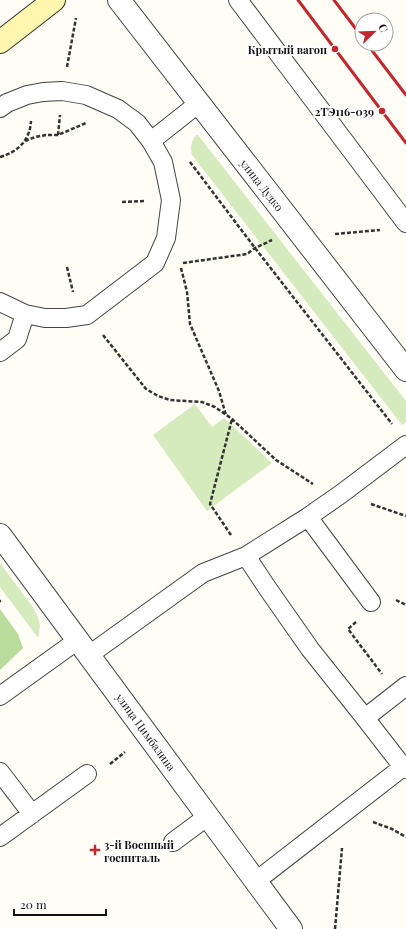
<svg xmlns="http://www.w3.org/2000/svg" width="406" height="929" font-family="'Playfair Display',serif">
	<style>
		.green { fill: #d5ebbd }
		.forest { fill: #b9dc9c }
		.lines { fill: none; stroke-linecap: round; stroke-linejoin: round }
		.service-casing { stroke: #444; stroke-width: 20 }
		.minor-casing { stroke: #444; stroke-width: 24 }
		.secondary-casing { stroke: #333; stroke-width: 24 }
		.path { stroke: #333; stroke-width: 2.5; stroke-dasharray: 4 2; stroke-linecap: butt }
		.service { stroke: #fff; stroke-width: 18 }
		.minor { stroke: #fff; stroke-width: 22 }
		.secondary { stroke: #fff6b0; stroke-width: 22 }
		.rail { stroke: #c4262e; stroke-width: 3 }
		.poi-dot { fill: #c4262e; stroke: #fff; stroke-width: 1.5 }
		.labels { text-anchor: middle; dominant-baseline: central; stroke-width: 4; stroke-linejoin: round; paint-order: stroke }
		.poi-label { font-size: 11px; font-weight: bold; fill: #111; stroke: #fff; text-anchor: end }
		.street-label { font-size: 11px; fill: #111; stroke: #fff }
	</style>
	<rect width="100%" height="100%" fill="#fffdf5"/>
	<path class="green" d="M196,135H198L406,401V422L402,425L192,155C190,147 191,142 196,135Z
		M195,404L212,427L224,418L272,463L207,511L153,435Z
		M0,563L32,606L38,617L40,626L38,638L0,587Z"/>
	<path class="forest" d="M0,609L18,634L23,648L0,670Z"/>
	<g class="lines">
		<defs>
			<path id="service" d="M238,0L406,223
				M0,108L7,103L27,95L43,92L62,91L86,95L118,109L137,123L151,141L163,162L171,200L166,238L155,263L87,315L66,318H45L25,314L0,302
				M151,141L199,103
				M0,352L17,339L25,314
				M308,517L371,602
				M246,556L268,589L310,649L365,718
				M89,655L203,573L246,556L308,517L341,494L406,445
				M406,686L365,718L403,767L406,769
				M0,696L78,640
				M0,772L32,814
				M0,837L87,774
				M173,842L208,816
				M256,881L403,767"/>
			<path id="minor" d="M119,0L406,370
				M0,535L291,929"/>
			<path id="secondary" d="M0,42L54,0"/>
		</defs>
		<use href="#service" class="service-casing"/>
		<use href="#minor" class="minor-casing"/>
		<use href="#secondary" class="secondary-casing"/>
		<path class="path" d="M67,67L76,18
			M58,135L60,115
			M25,141L35,137L46,135H58L86,123
			M0,157C18,152 30,140 31,121
			M190,162L255,248L392,424
			M122,202L146,201
			M335,234L380,230
			M183,263L247,254L255,248L272,240
			M67,267L73,292
			M181,268L187,292L190,324L219,391L226,415
			M103,335L146,389L158,396L170,400L202,402L215,407L232,419L276,460L313,484
			M371,504L406,516
			M231,535L210,504L232,419
			M396,600L406,605
			M0,601H1
			M356,622L348,629L382,674
			M110,764L125,752
			M373,822L392,829L406,837
			M335,929L342,848"/>
		<use href="#service" class="service"/>
		<use href="#minor" class="minor"/>
		<use href="#secondary" class="secondary"/>
		<path class="rail" d="M298,0L406,143
			M334,0L362,37
			M367,44L406,95"/>
	</g>
	<g class="poi-dot">
		<circle cx="335" cy="49" r="4"/>
		<circle cx="382" cy="111" r="4"/>
		<path d="M93 844h4v4h4v4h-4v4h-4v-4h-4v-4h4z"/>
	</g>
	<g class="labels">
		<g class="poi-label">
			<text x="327" y="49">Крытый вагон</text>
			<text x="374" y="111">2ТЭ116-039</text>
			<text x="104" y="844" text-anchor="start">3-й Военный<tspan x="104" dy="13">госпиталь</tspan></text>
		</g>
		<g class="street-label">
			<text transform="translate(262 185) rotate(52)">улица Дудко</text>
			<text transform="translate(146 732) rotate(54)">улица Цимбалина</text>
		</g>
	</g>
	<g transform="translate(374 32) rotate(67)"><circle r="19" fill="#ffffff" stroke="#a0a0a0"/>
	<path d="M0-3L7 15L0 10L-7 15Z" fill="#c4262e"/>
	<text y="-6" font-size="11" font-weight="bold" text-anchor="middle" fill="#111111">С</text>
	</g>
	<path d="M14 909v6h92v-6" fill="none" stroke="#111111" stroke-width="2"/>
	<text x="20" y="909" font-size="12" fill="#111111" stroke="#ffffff" stroke-width="3" paint-order="stroke">20 m</text>
</svg>
